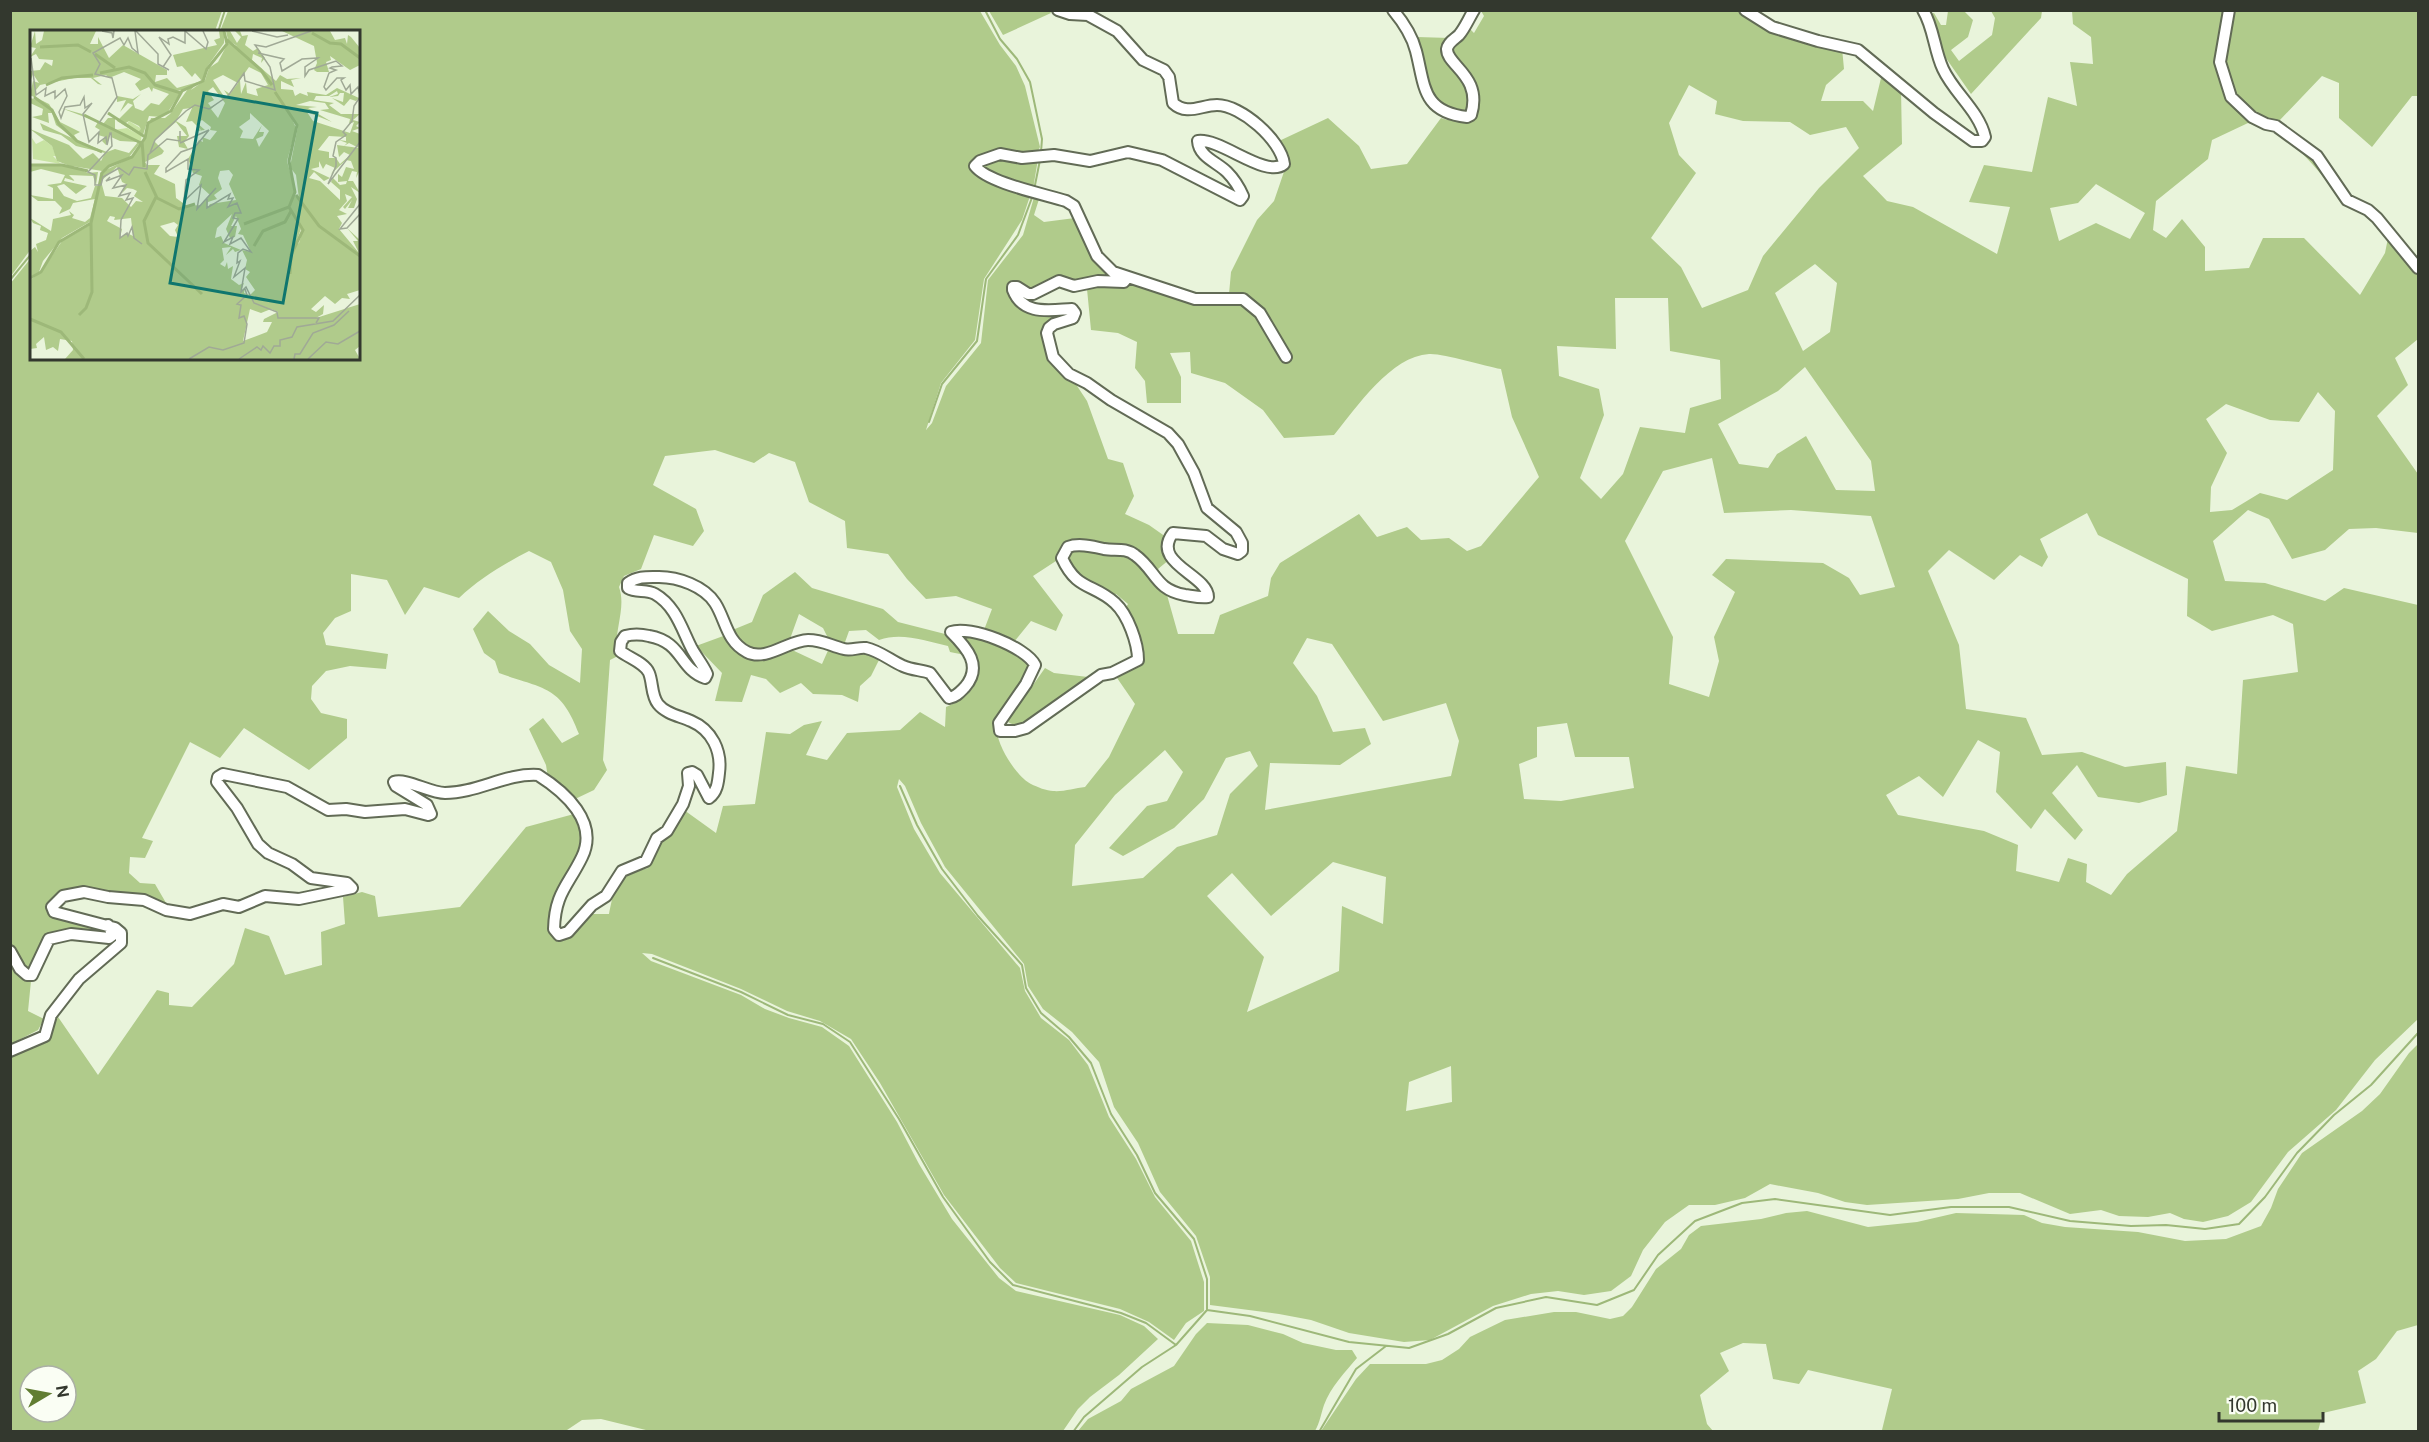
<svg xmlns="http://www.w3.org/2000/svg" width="2429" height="1442" font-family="'Public Sans',sans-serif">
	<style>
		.forest { fill: #b0cb8b; fill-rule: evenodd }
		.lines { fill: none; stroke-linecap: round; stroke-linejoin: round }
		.stream { stroke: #9db879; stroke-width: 2 }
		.minor-casing { stroke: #626b56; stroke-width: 14 }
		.minor { stroke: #fff; stroke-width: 10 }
		.inset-river { fill: none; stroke: #9db879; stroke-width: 3 }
		.inset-road { fill: none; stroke: #a0a996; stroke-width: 1.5 }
		.view { fill: #0f766e; fill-opacity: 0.15; stroke: #0f766e; stroke-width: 3 }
		.inset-edge { fill: none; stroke: #33382e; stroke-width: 3 }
	</style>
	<rect width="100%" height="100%" fill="#e9f4db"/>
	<path class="forest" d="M11,10L222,11L215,31L32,32L31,249L11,276Z
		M228,11H980L1000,45L1016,66L1025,86L1040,147L1036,155L1008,153L972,169L1030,196L1022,220L984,279L975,340L941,383L926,430L932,423L946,386L981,343L988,280L1023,235L1035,194L1040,196L1034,215L1044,222L1075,218L1091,254L1124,278L1077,283L1062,278L1017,302L1073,315L1052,323L1046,339L1087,401L1108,459L1123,463L1134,496L1125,514L1149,525L1166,537L1170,559L1158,569L1165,582L1143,559L1075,541L1059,559L1033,576L1063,615L1056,631L1031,621L1014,642L984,630L992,609L956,596L926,599L907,579L888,554L847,548L845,521L809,502L795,462L769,453L754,463L715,450L665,456L653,485L696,509L704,531L693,546L654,535L641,569L624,576L619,587C627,609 612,634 618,656L610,660L603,760L607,770L594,790L573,800L548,778L546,765L529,729L543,718L562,743L579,734C561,685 543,689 499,673L495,661L484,653L473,629L488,611L509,631L530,644L549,665L580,683L582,649L570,631L563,590L551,562L529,551C504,564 480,578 459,598L424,587L405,615L387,580L351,574V611L335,618L323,633L326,645L388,654L386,669L350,666L326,671L312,686L311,699L321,713L347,719V738L309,770L244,728L220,758L190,742L142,838L153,841L145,858L130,857L129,873L140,883L155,884L169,908L88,888L48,908L105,928L107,935L57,934L33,969L27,972L20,968L10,944V284L31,258L32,358H358V32L220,31Z
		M1050,11L1051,13L1003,35L989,11Z
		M1481,11H1740C1770,35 1804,43 1842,48L1844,69L1826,85L1821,101H1863L1873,111L1882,74L1901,89L1902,144L1863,176L1887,201L1913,207L1997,254L2010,207L1969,202L1984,165L2032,172L2048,97L2077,106L2070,62L2093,64L2091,37L2073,24L2072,11H2226C2213,49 2212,94 2250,119C2258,124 2268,125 2276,129C2289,136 2303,147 2314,156C2328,169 2337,190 2347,206C2325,180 2305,150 2275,132C2267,128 2257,126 2248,123L2212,140L2208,159L2156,201L2153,230L2166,238L2182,219L2205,247V271L2249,268L2263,238H2304L2360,295L2385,253L2388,238L2418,273V339L2395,358L2408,385L2377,416L2418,474V533L2376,528L2349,529L2325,550L2292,559L2269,519L2248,510L2213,541L2225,581L2265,583L2325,601L2344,588L2418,605V1019L2375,1060L2336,1110L2288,1152L2251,1202L2228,1216L2203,1222L2184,1219L2170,1213L2148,1217L2119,1216L2101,1210L2070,1214L2020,1193H1989L1958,1199L1867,1205L1845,1202L1818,1193L1770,1184L1745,1198L1715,1205H1689L1665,1222L1643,1250L1631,1276L1611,1291L1584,1295L1558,1291L1531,1294L1493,1306L1430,1340L1404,1342L1349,1333L1311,1320L1279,1314L1210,1305V1277L1196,1236L1160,1192L1138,1143L1114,1107L1099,1062L1072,1032L1043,1009L1028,986L1024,964L945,867L921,823L905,786L899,779L897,787L914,829L940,873L1020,968L1025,991L1041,1018L1069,1040L1088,1065L1109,1117L1136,1159L1155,1197L1191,1241L1204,1282V1311L1186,1323L1174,1340L1149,1322L1120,1309L1016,1283L1000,1268L944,1195L880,1083L851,1039L820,1021L787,1011L741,989L652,954L642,953L651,961L741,995L765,1009L789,1018L822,1027L849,1046L897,1122L919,1164L952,1219L999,1278L1016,1291L1120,1315L1144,1326L1158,1339L1119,1375L1090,1397L1078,1409L1063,1431L654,1432L601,1419L582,1420L564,1432L11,1431L10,1055C42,1045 44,1046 56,1014L98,1075L157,990L169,993V1005L192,1007L234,964L245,928L269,936L285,975L322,965L321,932L345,924L343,897L362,892L375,896L378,917L460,907L526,827L574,814L580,818C588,850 571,861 559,887C552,902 551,917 551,933L557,938L571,937L591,914H609C617,880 612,878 648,868C653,860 653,847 659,841C670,832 676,822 684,810L716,833L723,806L755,804L766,732L790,734L804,725L822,721L806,755L827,760L847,733L900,730L920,712L945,727L946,707C986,690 987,664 958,635C982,640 1019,643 1030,668C1024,689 1007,698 998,717C989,735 1015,776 1031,784C1037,787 1047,791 1053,791C1063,792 1075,788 1085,787L1109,757L1135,704L1115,675L1133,669L1141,664C1141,644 1136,626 1125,609L1128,604L1116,594L1110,597L1080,577L1069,560L1072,551H1119L1127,554L1167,595L1178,634H1214L1220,615L1268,596L1271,578L1280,563L1359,514L1377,537L1407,527L1421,540L1449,538L1467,551L1481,546L1539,477L1512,417L1501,369C1484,366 1443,353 1429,354C1391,356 1357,407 1334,435L1284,438L1263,410L1225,383L1191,373L1190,352L1170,353L1181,377V403H1147L1145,381L1135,368L1137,342L1118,333L1091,330L1087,289L1100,283L1125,286L1131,281C1160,292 1186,300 1217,301C1227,301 1241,300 1249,306C1263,316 1272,346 1286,360L1289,356C1268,328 1267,302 1229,294L1231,272L1257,220L1274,201L1287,163L1279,141L1328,118L1359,146L1371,169L1407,164L1441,118C1451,121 1459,122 1470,119C1489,89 1461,74 1451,50L1459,42L1468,27L1474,33L1484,16ZM1689,85L1717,101L1715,114L1743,121L1790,122L1810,135L1846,127L1859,148L1819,188L1763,256L1748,290L1702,308L1681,267L1651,238L1696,173L1679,155L1669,123ZM2096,184L2145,213L2130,239L2096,223L2059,241L2050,208L2078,203ZM1815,264L1837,283L1830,332L1803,351L1775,293ZM1615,298H1668L1670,351L1720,360L1721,399L1690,408L1685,433L1640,427L1623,474L1601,499L1580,478L1604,415L1599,389L1559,376L1557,346L1616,349ZM1805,367L1871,461L1875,491L1836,490L1806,436L1777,454L1768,468L1739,464L1718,424L1778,391ZM2318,392L2335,411L2333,470L2287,500L2260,493L2232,510L2210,512L2211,487L2227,453L2206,419L2226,404L2270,420L2299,422ZM1712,458L1724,513L1791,510L1871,516L1895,587L1860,595L1849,578L1823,563L1726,559L1712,575L1735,592L1714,637L1719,661L1709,697L1669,684L1673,637L1625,541L1663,471ZM2087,513L2098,535L2188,579L2187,616L2212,631L2273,615L2293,624L2298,672L2243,680L2237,774L2186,766L2177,831L2127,874L2111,895L2086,882L2087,864L2068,858L2059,882L2016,871L2018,845L1984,831L1898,815L1886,795L1919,776L1943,797L1978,740L2000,752L1996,792L2031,829L2045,809L2075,840L2083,830L2052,793L2077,765L2098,797L2139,803L2167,795L2166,762L2125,767L2082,752L2042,755L2026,718L1966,709L1959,645L1928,571L1949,550L1994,580L2020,555L2042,567L2048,557L2040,539ZM1307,638L1332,644L1383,721L1446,703L1459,741L1451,776L1265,810L1270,763L1340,765L1371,744L1365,728L1333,732L1317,696L1293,663ZM1567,723L1575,757H1629L1634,788L1561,801L1524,799L1519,764L1537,757V727ZM1165,750L1183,772L1167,801L1147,806L1109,848L1123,856L1174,828L1204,799L1226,758L1250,751L1258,766L1230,794L1217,835L1177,847L1143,878L1072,886L1075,845L1115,795ZM1333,862L1386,877L1383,924L1342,906L1339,971L1247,1012L1264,957L1207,896L1232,873L1271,916ZM1451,1066L1452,1102L1406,1111L1409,1082ZM30,1376H66V1412H30Z
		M1948,11H1964L1973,20L1968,37L1951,50L1959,61L1992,35L1995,18L1991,11H2042L2041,18L1971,94L1941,51L1930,14L1934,13L1941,25H1946Z
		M2232,11H2418V96H2412L2372,147L2339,118V83L2322,76L2279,121L2267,120L2253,114L2235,96L2223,63Z
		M1417,37L1450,38L1444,49L1443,56C1460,75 1467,80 1469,108L1465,112L1450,110L1432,98Z
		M1002,157L1038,159L1033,189L978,167Z
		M795,572L812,588L883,609L898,622L949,635L965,655L950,652L948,646C925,641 902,632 879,640L866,630L849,631L844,645L829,640L823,628L799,614L790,639C761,652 752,657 730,631L752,622L763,595Z
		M726,635L745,655L790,649L822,664L830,646L867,652L880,658L871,676L860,686L858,702L842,695L813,694L801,683L780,693L766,679L751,675L742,702L715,701L722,673L696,646Z
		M1045,668L1054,673L1088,677L1030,720C1022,724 1016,727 1008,722L1012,715Z
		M10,955L22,976L31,981L28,1011L44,1019L38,1030L11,1044Z
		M2418,1044V1325L2397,1331L2376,1359L2358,1371L2366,1403L2323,1413L2318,1431H1886L1882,1430L1892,1389L1808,1370L1799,1384L1773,1379L1766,1344L1743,1343L1720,1353L1729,1371L1700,1395L1707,1424L1713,1431H1321L1356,1379L1370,1364H1426L1442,1360L1459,1349L1470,1337L1505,1320L1554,1312H1576L1610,1319L1623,1316L1632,1307L1656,1269L1681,1249L1689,1235L1701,1226L1761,1219L1786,1213L1807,1211L1868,1227L1917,1222L1956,1213L2024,1215L2042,1223L2065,1227L2138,1232L2185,1241L2226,1239L2261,1226L2271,1208L2278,1189L2302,1153L2362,1111L2380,1094L2409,1053Z
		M1207,1323L1248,1325L1283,1334L1303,1343L1336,1350H1352L1357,1358C1346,1371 1330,1388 1324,1405C1321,1414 1320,1422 1315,1431H1078L1088,1419L1121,1401L1131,1389L1174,1366L1196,1334Z"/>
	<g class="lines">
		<path class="stream" d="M985,10L1000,39L1017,59L1030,82L1042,139L1041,152
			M218,32L225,10
			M1034,190L1040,160
			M10,280L32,253
			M929,422L942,384L977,341L986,279L1018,235L1033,195
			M900,786L917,825L942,869L978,916L1022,965L1026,988L1041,1013L1069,1037L1091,1063L1111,1114L1137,1155L1155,1193L1194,1239L1207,1279V1310
			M653,958L741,992L788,1015L823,1024L850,1042L899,1119L943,1197L990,1262L1013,1285L1121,1313L1146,1323L1176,1345
			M607,1432H620
			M1073,1432L1084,1417L1142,1367L1176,1345L1207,1310L1250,1316L1349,1342L1409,1348L1448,1334L1496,1308L1546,1297L1597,1305L1634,1290L1658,1255L1695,1221L1742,1203L1775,1199L1890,1215L1951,1207H2009L2070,1221L2131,1226L2166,1225L2205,1229L2239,1224L2265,1197L2297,1153L2334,1115L2371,1085L2418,1033
			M1319,1432L1356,1369L1386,1346"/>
		<defs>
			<path id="minor" d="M1058,10L1070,14L1088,15L1117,31L1143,60L1164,70L1169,77L1173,103C1187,116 1201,105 1217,105C1241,105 1281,140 1284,164C1266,179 1221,138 1198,141C1199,157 1217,162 1227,172C1234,179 1239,187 1243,196L1240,200L1162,160L1128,152L1090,161L1054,155L1022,158L1000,154L980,161L975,166C988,183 1044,194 1066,201L1074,206L1097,256L1113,272L1195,299H1243L1260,313L1286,357
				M1393,10C1403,22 1412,35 1416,51C1425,86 1422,112 1467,117L1471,115C1483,76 1446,65 1447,49C1448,42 1455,39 1459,35C1465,28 1469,18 1474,10
				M1745,10L1772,27L1818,41L1858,50L1934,113L1973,141H1982L1985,137C1979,111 1954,93 1943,69C1934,50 1934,28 1923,10
				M2229,10L2220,62L2231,97L2252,117L2266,124L2276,126L2317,156L2347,200L2368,210L2377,218L2418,268
				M10,951L20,969L27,975H32L49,939L71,934L109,938L113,935L108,925
				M10,1051L45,1036L51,1015L79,979L121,943V933L115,928L54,912L52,907L63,896L84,892L108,897L144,900L166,910L190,914L223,904L239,907L265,896L299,899L352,888L347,883L311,878L292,864L268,853L258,844L237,808L217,782L218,777L223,774L287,787L328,810L346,809L365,812L405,809L428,815L431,814L427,805L396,786L394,782C406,778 430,793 445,793C477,793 506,773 538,775C565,792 599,822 582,857C568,886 555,893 554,929L559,935L568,932L592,905L606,896L622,871L646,861L657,838L667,831L683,804L689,786L688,773L692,772L697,775L709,798C717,792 718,783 719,773C722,751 712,730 691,721C680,716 666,714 658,704C651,695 653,683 649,673C645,663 629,658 620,651L621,642L625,636C633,634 640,634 649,636C683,642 679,669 705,678L707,674C703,665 697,658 692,649C682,630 676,606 655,594C646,589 636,593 628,588V583C638,576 647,577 659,577C678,577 704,586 715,603C726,620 726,641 747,652C766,662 789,640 808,640C823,640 831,646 844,649C851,651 859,647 866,648C880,651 891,661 903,666C912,670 921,670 930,673L949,698C956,697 960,692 965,687C983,666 967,648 951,632C970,625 1026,647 1035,665L1026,684L999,723L1000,731H1015L1026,728L1101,675L1112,673L1138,660C1138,643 1128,615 1115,603C1093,583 1077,591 1062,558L1068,547C1078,543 1092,546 1104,549C1115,551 1125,547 1135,555C1156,570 1155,590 1185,595C1192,596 1200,598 1208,597C1208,575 1150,563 1173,533L1206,536L1223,549L1238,554L1242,551V543L1236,532L1207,508L1194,473L1178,444L1168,433L1111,400L1087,383L1069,374L1053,357L1047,333L1049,328L1054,324L1073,318L1075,313L1072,309C1050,310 1023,316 1013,290V287H1017L1028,294H1033L1059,281L1074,286L1098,281L1124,282L1128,277"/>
		</defs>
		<use href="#minor" class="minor-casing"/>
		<use href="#minor" class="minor"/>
	</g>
	<g transform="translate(30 30)">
		<rect width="330" height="330" fill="#e9f4db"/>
		<path d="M99,91L112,99L111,112L84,100L97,98L106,103L97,94ZM2,108L6,114L14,110L22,116L26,126H23L31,134L3,129Z" fill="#c8e3a3"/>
		<path d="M5,1L6,14L12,10L14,1H66L60,14H68V7L79,28L93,15L137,40V45H126L125,52L137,48L147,58L168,52L161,60L175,50L179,38L188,32L198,13L207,16L198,10L196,1H200L207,13L211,7L205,1H210L212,6L218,5L215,15L223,21L228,18L235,28L231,33L232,28L223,24L222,30L246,51L250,45L257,49L271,48L261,50L264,57L251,51V59L263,60L265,66L270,63L278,66L277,62L296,65L307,58L329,68L326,71L320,69L314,76L302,68L313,72L314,63H310L308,66L299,67L308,64L307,61L299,66H286L284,70L304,73L299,75L311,84H330L323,90L330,92L326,96L330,98L322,101L330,104V140L326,148L327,142L322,141L318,151H323L330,163L321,157L327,169L324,178H318L322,170L315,179L313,177L322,167L315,164L317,171L309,180L317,184L307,186L312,193L309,199L329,223L323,211H328L317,198L330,210V260L317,264L320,269L312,268L305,274L295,266L281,279L286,282L294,275L293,284L286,288L330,274V316L325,320L330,329H35L43,320L42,311L30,309L28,321L23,317L16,320L14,307L6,314L7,318L0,319V250L11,242L32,211L58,196L63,190L32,208L13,231L9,242L0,247V221L5,217L8,222L6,214L16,210L18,203L10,200L11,196L3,193L0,188L21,201L23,189L41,185L39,181L44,185L42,188L55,192L60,188L65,169L43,173L40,179L29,184L32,178L25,171H8L0,165L23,169V158L17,155L31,153L35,145L11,139L0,142V135L40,136L27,131L22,116L0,99L39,115L53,129L63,123L71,131L75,123L46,116L31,105L13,100L10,93L46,110L26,95L22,83H18L19,93L2,87L12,85L13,79L0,73V68L12,71L0,65L3,51L9,53L3,44L0,52V41L10,40L15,32L22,36L23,30L9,29L6,24L0,27L6,18L0,17ZM219,37L231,43L238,55L226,59L228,66L217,63L216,52L211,64L210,50ZM94,42L111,49L105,54L110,61L119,57L122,62L123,58L139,64L129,75L121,73L113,81L105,78L103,71L111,64L103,69L87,66V72L96,70L90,82L98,73L103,75L87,91L106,103L96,93L99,91L109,96L111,99L108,102L113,105L119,86L131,87L138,82L150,63L146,61L158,59L140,84L135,88H121L112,114L102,127L70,143L69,156H65L61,168L47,171L34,166L27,156L34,154L46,164L57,156L34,151L35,148L45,151L39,145L63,146L66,155L68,142L58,143L42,136L72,141L99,127L111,112L85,100V88H78L73,94L52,84L31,78L68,92L65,97L70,100L68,105L75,107L72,111L76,115L81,102V107L90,111L108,112L99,123L85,119L77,122L48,111L44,105L50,102L30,92L19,74L5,67L6,60L10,55L44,48H61L68,54L72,55L63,48L76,45L79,48ZM193,45L208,53L200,64L194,60L198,66L195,68L183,50ZM183,57L195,73L188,88L181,79L189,72L181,77L178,73L184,70L178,61ZM280,71L295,73L299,79L290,80L320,89L319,94L324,92L320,103L283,91L277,82L302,92L278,78L287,77L266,75ZM162,78L156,92L162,91L172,101L169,99L166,101L175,100L167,93L172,90L181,97L180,100L187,101L180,110L172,107L173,112L169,110L158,129L163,143L172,146L169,155L180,165L171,175L157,176L146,168L145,154L124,144L130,135H117L115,132L132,124L134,121L124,111L146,92L157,106H147L149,117L158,119L154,112L159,106L156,97L146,91L153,79ZM220,83L239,101L229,117L226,109L233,106L234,102H229L232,95L223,109L210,108L213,101L209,97L220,89ZM262,89L268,96L260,137L266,145L269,169L264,166L260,177L273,200L269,213L265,215L271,199L259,177L265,160L257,131L266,98ZM299,106L316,107V111L309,110L317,113L314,116L319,113L329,118L307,115L309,127L314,122L320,125L310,134L306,128H299V122L288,120ZM316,130L321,131L324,139L316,137L312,147L308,144V152L317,151L316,154L310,155L303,148L301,152L310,160V170L290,151L279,148L284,142L294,151L300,148L281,139L289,137V131L293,139L296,134L305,138L301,144ZM87,137L92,152L96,154L92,163L97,158L103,159L107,161L104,166L113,172L106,171L101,177L92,168L75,166L71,151ZM199,140L203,145L199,154L206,170L180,174L177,178L178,172L187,169L184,165L192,159L188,148L190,141ZM202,184L196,199L200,208L205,207L207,196H201L206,186L211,199L208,204L213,205L221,222L212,220L217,230L215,239L220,242L216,247L225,260L220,265L214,263L215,258L211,261L214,253L209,255L201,249L203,236L198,239L197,232L195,237L190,234L194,230L192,218L201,217L196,225L203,219L205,222L211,220L194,213L191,206L185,208L187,198ZM80,186L85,187L84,190L101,188L103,206L97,203L90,208L92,199L77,191ZM144,192L148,195L145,200L148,207L140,206L130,196ZM220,279L231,283L241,279L248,282L234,289L233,292H242L237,302L213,311ZM189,1H194V13L177,37L172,51L165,43L162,47L152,36L147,37L143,25L187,15L184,10L190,8ZM252,1H300L305,10L315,8L317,14L318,5L321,7L330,18V35L320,40L300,26L301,30L296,32L299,42H287L284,40L287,33L284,16Z" fill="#b0cb8b" fill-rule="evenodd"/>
		<path class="inset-river" d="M282,3L300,13L311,14L330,28M196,9L231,40L242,55M10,17L48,15L61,22M65,24L85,38M70,43L99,37L115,43L125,55L151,63M16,55L32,48L63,45M245,62L267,95L259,131L265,162L259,177L273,200L261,225L260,244M4,67L22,80L29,94L47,111L72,122M78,83L115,107M54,85L111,113M112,111L114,137M0,135H32L58,141M115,142L127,168L149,179L165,174M266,165L289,196L330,226M126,167L114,191L118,213L172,264M214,194L259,177M224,216L233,201L255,192L261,181M0,248L11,242L29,212L61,193L72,143L79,136L102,127L115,108L118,93L141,81L152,61L173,51L177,39L197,14L194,1M49,285L56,278L62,262L61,193M0,289L31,302L54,329"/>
		<path class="inset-road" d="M72,1L82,3L83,8L84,1M106,1L128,24V34L139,40M222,1L247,7L258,5M228,23L254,29L250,33L252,41L272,29L288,28L275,37V46L279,40L306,31L312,36L302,37L300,38L306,40L299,43L294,57L296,60L307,48H314L311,50L316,60L320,55L321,64L328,57L330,65M0,32L1,28L6,65L16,58L15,66L25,61V68L35,59L37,66L29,82L31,88L35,77L50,75L54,67L55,78L62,73L53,84L59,112L69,102L68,113L76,107L77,115L80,103H81L82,116L58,142L65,145V155H71L73,147L89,138L99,145L104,137L117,139L118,125L137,109L150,111V101M133,37L141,25L129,7L139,14L138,9L143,7L155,13V1L176,19L178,12L173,1M330,67L324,76L322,91L313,102L316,105L306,112L303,126L306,128V136L298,154L330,112M69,93L87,67L82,48L65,44L70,34L63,23L90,8L94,15L98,8L102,18L108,23L105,1M150,113L179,100L165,117L151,122L136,138V142L158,129V139L169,140L156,150L154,171L171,155L167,179L186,158M120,123L125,110L156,81L165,75L179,79L198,66L214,43L215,51L245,60L240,37L225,15L236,17L281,1M80,147L76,151L92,145L83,158L96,155L89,166L100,163L96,170L103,168L91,190L90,208L97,203L98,206L102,197L104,208L112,214M177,169V178L200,164L198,169L203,168L198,177L207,173L211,183H205L203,188L208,189L194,212L203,207L200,214L211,208L221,222L213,219L208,223L207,233L210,231L204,247L215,238L211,262L216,257L224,273L247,282L248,288H289L286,293M330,174L310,199L317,198L330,184M159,329L179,317L193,320L214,313L217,294L214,286L209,288L211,275L207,274L217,265L215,259M209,329L227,317L231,320L233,316L240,323L244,316H250V310L262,307L267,297L303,291L330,265M264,329L265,324H270L283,303L304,295L319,281M278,329L296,312L308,314L330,301"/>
		<path class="view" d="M174,63L287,83L253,273L140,253Z"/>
		<rect width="330" height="330" class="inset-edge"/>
	</g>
	<rect width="2429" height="1442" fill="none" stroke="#33382e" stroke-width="24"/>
	<g transform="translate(48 1394) rotate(80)"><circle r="28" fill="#fafef4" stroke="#aaafa5" stroke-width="1.5"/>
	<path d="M0-4.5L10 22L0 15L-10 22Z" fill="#617d32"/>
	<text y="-9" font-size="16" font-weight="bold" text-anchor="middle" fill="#33382e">N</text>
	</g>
	<path d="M2219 1412v9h104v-9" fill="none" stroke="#33382e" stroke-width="3"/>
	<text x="2228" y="1412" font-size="18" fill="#33382e" stroke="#fafef4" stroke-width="4.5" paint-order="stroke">100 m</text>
</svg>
